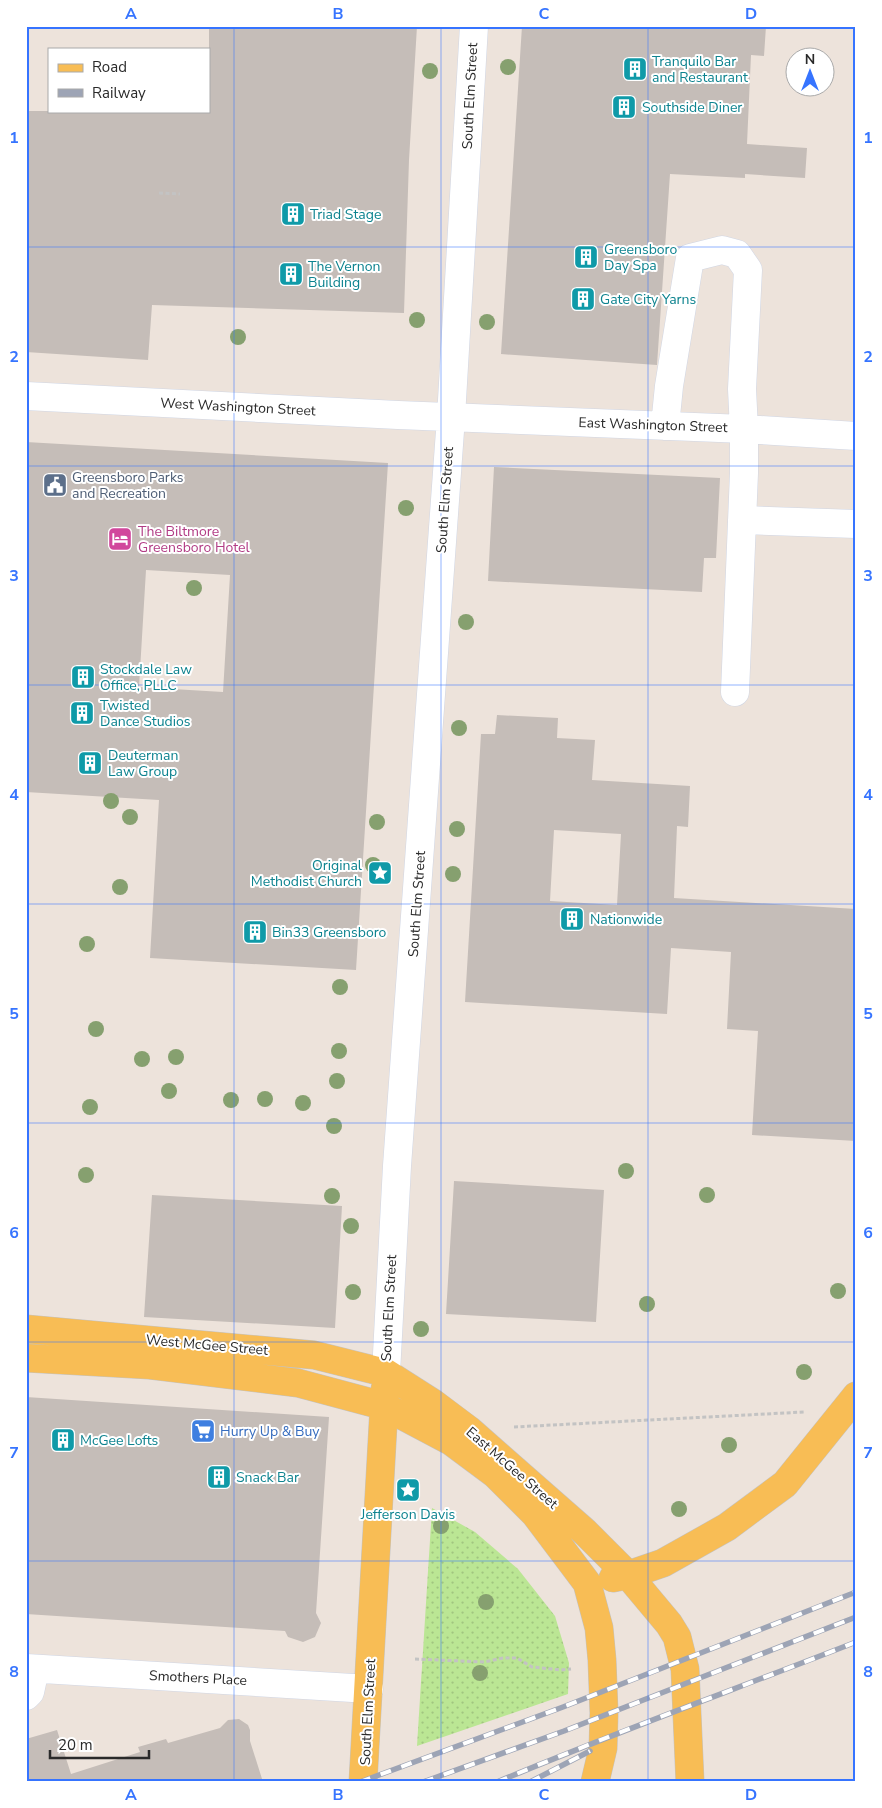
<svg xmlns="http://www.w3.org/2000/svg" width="882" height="1808" font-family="'Nunito Sans',sans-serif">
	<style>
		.grass { fill: url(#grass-dots) }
		.building { fill: #c5bdb8; fill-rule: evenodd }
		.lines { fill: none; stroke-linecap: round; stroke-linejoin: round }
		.minor-casing { stroke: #d0d6e4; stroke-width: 29 }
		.major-casing { stroke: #c3c3c3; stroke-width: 29 }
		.path { stroke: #c3c3c3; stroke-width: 3; stroke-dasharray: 4 2.5; stroke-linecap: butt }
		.minor { stroke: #fff; stroke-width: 28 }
		.major { stroke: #f8bd55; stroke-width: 28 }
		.rail-casing { stroke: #9da4b5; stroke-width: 5.5 }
		.rail { stroke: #fff; stroke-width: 4; stroke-dasharray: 11; stroke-linecap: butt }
		.tree { fill: #86a06f }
		.grid { fill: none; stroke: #3674ff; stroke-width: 1; stroke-opacity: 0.55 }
		.labels { text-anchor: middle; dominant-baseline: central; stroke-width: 4; stroke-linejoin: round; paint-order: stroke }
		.culture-label { font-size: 14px; fill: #0d838f; stroke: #fff; text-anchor: start }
		.street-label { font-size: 14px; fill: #2a2a2a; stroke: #fff }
		.service-label { font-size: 14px; fill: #4e5e75; stroke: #fff; text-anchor: start }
		.hotel-label { font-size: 14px; fill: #b23c85; stroke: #fff; text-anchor: start }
		.shop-label { font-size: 14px; fill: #366cbe; stroke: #fff; text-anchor: start }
		.neatline { fill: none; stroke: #3674ff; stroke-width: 2 }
		.grid-label { font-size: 16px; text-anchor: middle; font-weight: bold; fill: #3674ff }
	</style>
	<defs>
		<pattern id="grass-dots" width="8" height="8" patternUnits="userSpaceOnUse" patternTransform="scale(1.25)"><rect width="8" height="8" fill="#bbe694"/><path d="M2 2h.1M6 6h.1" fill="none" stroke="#a1c580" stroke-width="1.8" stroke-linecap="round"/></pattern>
	</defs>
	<rect width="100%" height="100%" fill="#ede3db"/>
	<path class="grass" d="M432,1508L475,1532L518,1569L555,1616L569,1663L568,1694L417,1746Z"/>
	<path class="building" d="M209,26H417L409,160L404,313L152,305L148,360L26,352V111H209Z
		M522,26H766L764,56L751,55L747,144L807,148L805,178L745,174V178L670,174L657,365L501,354Z
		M26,442L388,463L356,970L150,958L159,800L26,792ZM146,570L230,575L223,692L139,687Z
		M494,467L720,478L716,558H704L702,592L488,581Z
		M497,715L558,718L557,738L595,740L592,780L690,786L688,827L677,826L674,898L856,909V1141L752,1135L758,1031L727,1029L731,952L671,948L667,1014L465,1002L481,734H495ZM554,830L621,834L617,905L550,901Z
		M454,1181L604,1190L596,1322L446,1314Z
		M152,1195L342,1206L335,1328L144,1317Z
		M26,1397L329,1417L316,1613L321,1623L315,1637L303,1642L288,1637L285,1631L26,1614Z
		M239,1719L248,1725L250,1730V1741L263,1782H26V1739L57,1730L71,1774L140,1752L138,1747L166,1739L168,1743L220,1728L228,1720Z"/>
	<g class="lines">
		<defs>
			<path id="minor" d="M26,396L398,415L744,429L856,436
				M665,426L669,386L690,258L722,250L737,254L748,270L742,389L744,429V473L735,692
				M742,520L856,524
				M386,1373L397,1166L451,417L474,26
				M26,1668L369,1689
				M26,1696L30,1692L35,1669"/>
			<path id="major" d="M26,1329L314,1355L386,1373L433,1403L469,1430L585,1532L628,1575L669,1624L677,1637L685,1669L690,1782
				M26,1358L150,1365L298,1383L384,1406L452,1442L495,1474L535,1514L587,1583L599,1628L602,1660L604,1713L603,1748L595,1782
				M613,1578L628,1575L663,1563L727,1527L785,1484L856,1396
				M363,1782L385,1389"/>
		</defs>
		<use href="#minor" class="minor-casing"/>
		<use href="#major" class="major-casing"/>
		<path class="path" d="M159,193L180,194
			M514,1427L804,1412
			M415,1659L484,1662L503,1658H517L532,1667L561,1670L571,1669"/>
		<use href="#minor" class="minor"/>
		<use href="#major" class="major"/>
		<defs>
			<path id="rail" d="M360,1782L563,1707L856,1592
				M423,1782L564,1731L856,1617
				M497,1782C616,1732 736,1689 856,1642
				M530,1782L590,1751"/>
		</defs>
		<use href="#rail" class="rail-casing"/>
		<use href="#rail" class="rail"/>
	</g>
	<g class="tree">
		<circle cx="508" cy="67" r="8"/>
		<circle cx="430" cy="71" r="8"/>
		<circle cx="417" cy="320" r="8"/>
		<circle cx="487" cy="322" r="8"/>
		<circle cx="238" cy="337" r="8"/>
		<circle cx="406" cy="508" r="8"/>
		<circle cx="194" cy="588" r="8"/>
		<circle cx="466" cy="622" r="8"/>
		<circle cx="459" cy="728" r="8"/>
		<circle cx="111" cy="801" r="8"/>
		<circle cx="130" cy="817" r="8"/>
		<circle cx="377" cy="822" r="8"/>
		<circle cx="457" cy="829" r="8"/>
		<circle cx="373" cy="865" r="8"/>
		<circle cx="453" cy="874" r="8"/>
		<circle cx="120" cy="887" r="8"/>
		<circle cx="87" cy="944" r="8"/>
		<circle cx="340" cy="987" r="8"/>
		<circle cx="96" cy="1029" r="8"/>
		<circle cx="339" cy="1051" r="8"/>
		<circle cx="176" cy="1057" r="8"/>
		<circle cx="142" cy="1059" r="8"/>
		<circle cx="337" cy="1081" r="8"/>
		<circle cx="169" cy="1091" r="8"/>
		<circle cx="265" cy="1099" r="8"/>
		<circle cx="231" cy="1100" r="8"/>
		<circle cx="303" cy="1103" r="8"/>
		<circle cx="90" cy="1107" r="8"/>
		<circle cx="334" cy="1126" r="8"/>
		<circle cx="626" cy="1171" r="8"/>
		<circle cx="86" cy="1175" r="8"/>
		<circle cx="707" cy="1195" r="8"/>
		<circle cx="332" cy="1196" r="8"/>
		<circle cx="351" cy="1226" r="8"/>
		<circle cx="838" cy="1291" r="8"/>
		<circle cx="353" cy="1292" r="8"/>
		<circle cx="647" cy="1304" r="8"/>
		<circle cx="421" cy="1329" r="8"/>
		<circle cx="804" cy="1372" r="8"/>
		<circle cx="729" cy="1445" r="8"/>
		<circle cx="679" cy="1509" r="8"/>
		<circle cx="441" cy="1526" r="8"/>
		<circle cx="486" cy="1602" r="8"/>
		<circle cx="480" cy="1673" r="8"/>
	</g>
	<path class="grid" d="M234,26V1782M441,26V1782M648,26V1782M26,247H856M26,466H856M26,685H856M26,904H856M26,1123H856M26,1342H856M26,1561H856"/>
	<defs>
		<symbol id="building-square" viewBox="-11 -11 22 22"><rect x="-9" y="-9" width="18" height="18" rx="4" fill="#0f9aa8" stroke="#fff"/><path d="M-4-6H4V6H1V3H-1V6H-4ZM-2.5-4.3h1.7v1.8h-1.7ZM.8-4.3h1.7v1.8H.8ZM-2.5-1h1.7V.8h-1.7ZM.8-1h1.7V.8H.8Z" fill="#fff"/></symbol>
		<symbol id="civic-square" viewBox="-11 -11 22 22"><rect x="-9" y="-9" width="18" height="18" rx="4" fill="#5c6f8a" stroke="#fff"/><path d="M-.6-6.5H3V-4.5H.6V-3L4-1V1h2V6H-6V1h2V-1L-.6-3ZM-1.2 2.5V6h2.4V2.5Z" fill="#fff"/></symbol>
		<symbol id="hotel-square" viewBox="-11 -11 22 22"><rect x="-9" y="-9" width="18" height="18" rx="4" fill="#d1479c" stroke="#fff"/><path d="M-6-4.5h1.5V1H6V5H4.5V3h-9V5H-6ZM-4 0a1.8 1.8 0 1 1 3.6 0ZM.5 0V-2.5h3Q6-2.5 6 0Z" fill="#fff"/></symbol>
		<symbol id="sight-square" viewBox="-11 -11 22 22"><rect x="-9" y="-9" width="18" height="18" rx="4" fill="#0f9aa8" stroke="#fff"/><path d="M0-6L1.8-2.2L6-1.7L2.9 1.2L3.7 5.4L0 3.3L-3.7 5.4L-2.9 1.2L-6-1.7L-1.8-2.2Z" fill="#fff"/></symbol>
		<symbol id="supermarket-square" viewBox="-11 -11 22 22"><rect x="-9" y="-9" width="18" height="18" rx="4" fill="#3f7fe0" stroke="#fff"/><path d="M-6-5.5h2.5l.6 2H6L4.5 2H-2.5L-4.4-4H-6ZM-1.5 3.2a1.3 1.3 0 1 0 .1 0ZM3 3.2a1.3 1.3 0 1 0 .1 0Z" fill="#fff"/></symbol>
	</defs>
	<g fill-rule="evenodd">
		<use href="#building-square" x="621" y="55" width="28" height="28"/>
		<use href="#building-square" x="610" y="93" width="28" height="28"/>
		<use href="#building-square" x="279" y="200" width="28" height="28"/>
		<use href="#building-square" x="572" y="243" width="28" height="28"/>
		<use href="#building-square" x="277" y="260" width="28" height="28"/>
		<use href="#building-square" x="569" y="285" width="28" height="28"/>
		<use href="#civic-square" x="41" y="471" width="28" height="28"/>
		<use href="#hotel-square" x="106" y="525" width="28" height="28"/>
		<use href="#building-square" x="69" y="663" width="28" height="28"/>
		<use href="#building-square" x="68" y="699" width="28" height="28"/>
		<use href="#building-square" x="76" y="749" width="28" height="28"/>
		<use href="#sight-square" x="366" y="859" width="28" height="28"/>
		<use href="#building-square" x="558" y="905" width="28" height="28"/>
		<use href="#building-square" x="241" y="918" width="28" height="28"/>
		<use href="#supermarket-square" x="189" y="1417" width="28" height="28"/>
		<use href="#building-square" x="49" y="1426" width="28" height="28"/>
		<use href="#building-square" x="205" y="1463" width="28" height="28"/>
		<use href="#sight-square" x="394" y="1476" width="28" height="28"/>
	</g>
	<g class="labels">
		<g class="culture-label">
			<text x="652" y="61">Tranquilo Bar<tspan x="652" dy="16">and Restaurant</tspan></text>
			<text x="642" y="107">Southside Diner</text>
			<text x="310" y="214">Triad Stage</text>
			<text x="604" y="249">Greensboro<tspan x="604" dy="16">Day Spa</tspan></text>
			<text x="308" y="266">The Vernon<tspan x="308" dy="16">Building</tspan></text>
			<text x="600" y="299">Gate City Yarns</text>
			<text x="100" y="669">Stockdale Law<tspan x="100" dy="16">Office, PLLC</tspan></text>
			<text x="100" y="705">Twisted<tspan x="100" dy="16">Dance Studios</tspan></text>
			<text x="108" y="755">Deuterman<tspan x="108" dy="16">Law Group</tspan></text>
			<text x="362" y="865" text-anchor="end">Original<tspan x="362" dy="16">Methodist Church</tspan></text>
			<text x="590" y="919">Nationwide</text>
			<text x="272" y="932">Bin33 Greensboro</text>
			<text x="80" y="1440">McGee Lofts</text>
			<text x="236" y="1477">Snack Bar</text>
			<text x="408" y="1514" text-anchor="middle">Jefferson Davis</text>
		</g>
		<g class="street-label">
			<text transform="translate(470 96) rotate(-87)">South Elm Street</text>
			<text transform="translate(238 407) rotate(3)">West Washington Street</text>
			<text transform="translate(653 425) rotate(2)">East Washington Street</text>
			<text transform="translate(445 500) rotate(-86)">South Elm Street</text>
			<text transform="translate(417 904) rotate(-86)">South Elm Street</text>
			<text transform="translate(389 1308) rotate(-87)">South Elm Street</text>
			<text transform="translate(207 1345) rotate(5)">West McGee Street</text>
			<text transform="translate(512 1468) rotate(41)">East McGee Street</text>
			<text transform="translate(198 1678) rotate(3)">Smothers Place</text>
			<text transform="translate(368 1712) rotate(-87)">South Elm Street</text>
		</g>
		<g class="service-label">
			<text x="72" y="477">Greensboro Parks<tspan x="72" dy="16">and Recreation</tspan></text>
		</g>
		<g class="hotel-label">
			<text x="138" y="531">The Biltmore<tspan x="138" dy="16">Greensboro Hotel</tspan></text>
		</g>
		<g class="shop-label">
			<text x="220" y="1431">Hurry Up &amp; Buy</text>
		</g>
	</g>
	<rect width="882" height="1808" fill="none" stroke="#ffffff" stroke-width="55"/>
	<rect x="48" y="48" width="162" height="65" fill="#ffffff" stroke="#aaaaaa"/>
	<rect x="58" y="64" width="25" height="8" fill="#f8bd55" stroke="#aaaaaa"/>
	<text x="92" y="72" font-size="15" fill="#2a2a2a">Road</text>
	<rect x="58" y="89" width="25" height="8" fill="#9da4b5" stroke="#aaaaaa"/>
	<text x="92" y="98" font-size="15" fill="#2a2a2a">Railway</text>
	<g transform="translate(810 72)"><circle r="24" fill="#ffffff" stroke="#aaaaaa"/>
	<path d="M0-4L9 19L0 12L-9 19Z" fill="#3674ff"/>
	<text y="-8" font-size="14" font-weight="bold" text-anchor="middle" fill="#2a2a2a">N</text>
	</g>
	<path d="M50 1750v8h99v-8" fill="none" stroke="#2a2a2a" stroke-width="2.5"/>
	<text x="58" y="1750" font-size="15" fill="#2a2a2a" stroke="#ffffff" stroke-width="4" paint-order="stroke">20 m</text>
	<rect x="28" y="28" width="826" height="1752" class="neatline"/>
	<g class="grid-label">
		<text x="131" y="19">A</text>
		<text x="338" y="19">B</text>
		<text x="544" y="19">C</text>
		<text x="751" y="19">D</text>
		<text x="14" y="143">1</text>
		<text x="868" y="143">1</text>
		<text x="14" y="362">2</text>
		<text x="868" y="362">2</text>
		<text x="14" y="581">3</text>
		<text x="868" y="581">3</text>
		<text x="14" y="800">4</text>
		<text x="868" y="800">4</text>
		<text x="14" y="1019">5</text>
		<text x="868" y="1019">5</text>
		<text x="14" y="1238">6</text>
		<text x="868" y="1238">6</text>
		<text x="14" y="1458">7</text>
		<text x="868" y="1458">7</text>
		<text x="14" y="1677">8</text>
		<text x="868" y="1677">8</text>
		<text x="131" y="1800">A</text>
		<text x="338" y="1800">B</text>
		<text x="544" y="1800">C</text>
		<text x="751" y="1800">D</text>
	</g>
</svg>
